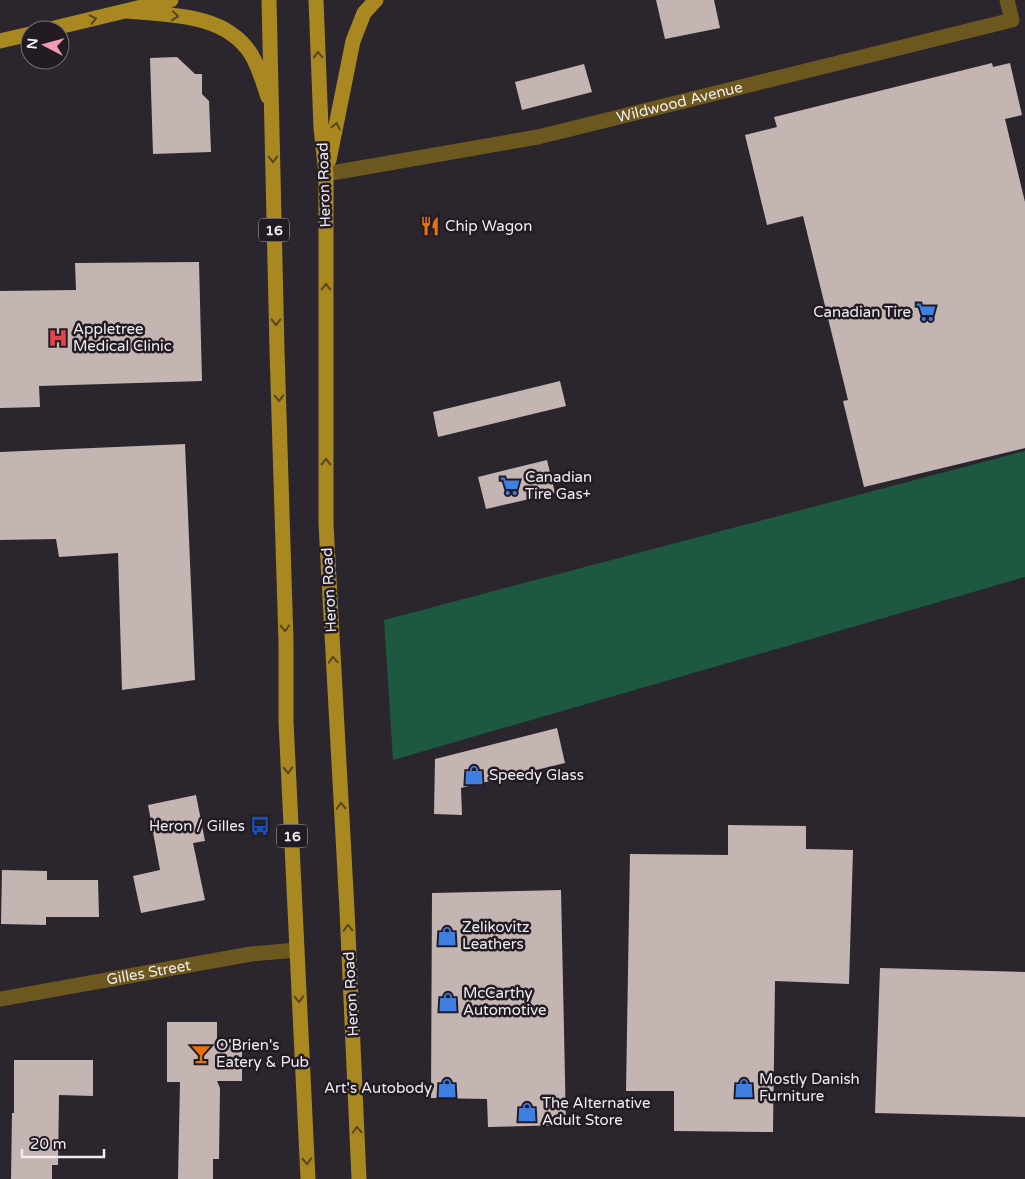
<svg xmlns="http://www.w3.org/2000/svg" width="1025" height="1179" font-family="'Varela Round',sans-serif">
	<style>
		.green { fill: #1d5841 }
		.building { fill: #c4b5b2 }
		.lines { fill: none; stroke-linecap: round; stroke-linejoin: round }
		.minor { stroke: #6c581e; stroke-width: 15 }
		.primary { stroke: #a98721; stroke-width: 15 }
		.oneway { stroke: #584622 }
		.labels { text-anchor: middle; dominant-baseline: central; stroke-width: 5; stroke-linejoin: round; paint-order: stroke }
		.shield { fill: #221b23; stroke: #b2adb3; stroke-width: 1 }
		.shield-label { font-size: 14px; font-weight: bold; fill: #f0ebf1 }
		.street-label { font-size: 15px; fill: #f0ebf1; stroke: #221b23 }
		.poi-label { font-size: 15px; fill: #f0ebf1; stroke: #221b23; text-anchor: start }
	</style>
	<rect width="100%" height="100%" fill="#2b252d"/>
	<path class="green" d="M1025,451V577L393,760L384,620Z"/>
	<path class="building" d="M656,0H714L720,28L665,39Z
		M177,57L195,74H202V94L209,101L211,152L153,154L150,58Z
		M992,63L993,67L1010,63L1022,115L1005,119L1025,202V448L864,487L843,401L848,400L803,216L767,225L745,135L777,127L774,117Z
		M584,64L592,92L522,110L515,82Z
		M199,262L202,381L39,386L40,407L0,408V291L76,290L75,263Z
		M560,381L566,406L438,437L433,412Z
		M185,444L195,680L122,690L118,553L59,557L56,539L0,540V452Z
		M547,460L555,493L486,509L478,477Z
		M557,728L565,763L461,788L462,815L434,814L435,759Z
		M196,795L205,841L193,843L205,900L141,913L133,876L160,870L148,805Z
		M728,825L806,826V849L853,850L849,984L775,981L773,1132L674,1131V1091H626L630,854L728,855Z
		M2,870L47,871V880H98L99,917H46V925L1,924Z
		M561,890L566,1125L488,1127L487,1099L431,1098L432,893Z
		M880,968L1025,972V1117L875,1113Z
		M167,1022H217V1041H242V1081H217L220,1088L219,1159H213V1179H178L180,1082H167Z
		M14,1060H93V1096L59,1095L58,1165H52V1179H11L12,1113H14Z"/>
	<g class="lines">
		<g class="minor">
			<path id="s1" d="M326,174L538,137L1012,20L1007,0"/>
			<path id="s2" d="M0,999L251,954L297,950"/>
		</g>
		<path class="primary" d="M269,0L277,350L286,642V721L308,1179
			M316,0L321,128L326,174V524L347,910L359,1179
			M127,11C169,15 225,13 251,54C259,67 263,83 268,97
			M46,30L171,0
			M0,41L30,34
			M329,160L353,41L364,13L376,0"/>
	</g>
	<defs><path id="oneway-chevron" d="M-2-3.5L2.5 0L-2 3.5" fill="none" stroke-width="1.6" stroke-linecap="round" stroke-linejoin="round" transform="scale(1.25)"/></defs>
	<g class="oneway">
		<use href="#oneway-chevron" transform="translate(175 16) rotate(6)"/>
		<use href="#oneway-chevron" transform="translate(93 19) rotate(-13)"/>
		<use href="#oneway-chevron" transform="translate(318 55) rotate(-92)"/>
		<use href="#oneway-chevron" transform="translate(336 126) rotate(-77)"/>
		<use href="#oneway-chevron" transform="translate(273 159) rotate(89)"/>
		<use href="#oneway-chevron" transform="translate(326 287) rotate(-90)"/>
		<use href="#oneway-chevron" transform="translate(276 322) rotate(89)"/>
		<use href="#oneway-chevron" transform="translate(279 398) rotate(88)"/>
		<use href="#oneway-chevron" transform="translate(326 462) rotate(-90)"/>
		<use href="#oneway-chevron" transform="translate(285 628) rotate(87)"/>
		<use href="#oneway-chevron" transform="translate(333 660) rotate(-94)"/>
		<use href="#oneway-chevron" transform="translate(288 770) rotate(87)"/>
		<use href="#oneway-chevron" transform="translate(341 806) rotate(-93)"/>
		<use href="#oneway-chevron" transform="translate(348 928) rotate(-92)"/>
		<use href="#oneway-chevron" transform="translate(299 999) rotate(87)"/>
		<use href="#oneway-chevron" transform="translate(357 1130) rotate(-93)"/>
		<use href="#oneway-chevron" transform="translate(307 1161) rotate(87)"/>
	</g>
	<defs>
		<symbol id="restaurant-bare" viewBox="-9 -9 18 18"><path d="M-5-6h1v4h1v-4h1v4h1v-4h1v5L-1.5 .5V6h-2V.5L-5-1ZM5-6V6H3V1.5H1.5Q1.5-4 5-6Z" fill="#e8710a" stroke="#221b23" stroke-width="2.5" paint-order="stroke"/></symbol>
		<symbol id="supermarket-bare" viewBox="-9 -9 18 18"><path d="M-6-5.5h2.5l.6 2H6L4.5 2H-2.5L-4.4-4H-6ZM-1.5 3.2a1.3 1.3 0 1 0 .1 0ZM3 3.2a1.3 1.3 0 1 0 .1 0Z" fill="#3f7fe0" stroke="#221b23" stroke-width="2.5" paint-order="stroke"/></symbol>
		<symbol id="hospital-bare" viewBox="-9 -9 18 18"><path d="M-5-5h3v3.5h4V-5h3V5h-3V1.5h-4V5h-3Z" fill="#e0444e" stroke="#221b23" stroke-width="2.5" paint-order="stroke"/></symbol>
		<symbol id="shop-bare" viewBox="-9 -9 18 18"><path d="M-5-2.5h2.3a2.7 3.5 0 0 1 5.4 0H5L5.5 6h-11ZM-1.5-2.5h3a1.5 2.3 0 0 0-3 0Z" fill="#3f7fe0" stroke="#221b23" stroke-width="2.5" paint-order="stroke"/></symbol>
		<symbol id="bus-bare" viewBox="-9 -9 18 18"><path d="M-5-6H5V4H4V6H2V4H-2V6H-4V4H-5ZM-3.5-4V0h7V-4ZM-3.5 1.2v1.5H-2V1.2ZM2 1.2v1.5H3.5V1.2Z" fill="#1a4fb4" stroke="#221b23" stroke-width="2.5" paint-order="stroke"/></symbol>
		<symbol id="bar-bare" viewBox="-9 -9 18 18"><path d="M-6-5H6L.8 .8V4.5H3.5V6h-7V4.5H-.8V.8Z" fill="#e8710a" stroke="#221b23" stroke-width="2.5" paint-order="stroke"/></symbol>
	</defs>
	<g fill-rule="evenodd">
		<use href="#restaurant-bare" x="416" y="212" width="28" height="28"/>
		<use href="#supermarket-bare" x="912" y="298" width="28" height="28"/>
		<use href="#hospital-bare" x="44" y="324" width="28" height="28"/>
		<use href="#supermarket-bare" x="496" y="472" width="28" height="28"/>
		<use href="#shop-bare" x="460" y="761" width="28" height="28"/>
		<use href="#bus-bare" x="246" y="812" width="28" height="28"/>
		<use href="#shop-bare" x="433" y="922" width="28" height="28"/>
		<use href="#shop-bare" x="434" y="988" width="28" height="28"/>
		<use href="#bar-bare" x="187" y="1040" width="28" height="28"/>
		<use href="#shop-bare" x="433" y="1074" width="28" height="28"/>
		<use href="#shop-bare" x="730" y="1074" width="28" height="28"/>
		<use href="#shop-bare" x="513" y="1098" width="28" height="28"/>
	</g>
	<g class="labels">
		<g class="shield">
			<rect x="259" y="218.5" width="30" height="23" rx="4"/>
			<rect x="277" y="824.5" width="30" height="23" rx="4"/>
		</g>
		<g class="shield-label">
			<text x="274" y="230">16</text>
			<text x="292" y="836">16</text>
		</g>
		<g class="street-label">
			<text stroke="none"><textPath href="#s1" startOffset="361">Wildwood Avenue</textPath></text>
			<text transform="translate(324 185) rotate(-92)">Heron Road</text>
			<text transform="translate(329 590) rotate(-93)">Heron Road</text>
			<text stroke="none"><textPath href="#s2" startOffset="151">Gilles Street</textPath></text>
			<text transform="translate(351 994) rotate(-93)">Heron Road</text>
		</g>
		<g class="poi-label">
			<text x="445" y="226">Chip Wagon</text>
			<text x="911" y="312" text-anchor="end">Canadian Tire</text>
			<text x="73" y="329">Appletree<tspan x="73" dy="17">Medical Clinic</tspan></text>
			<text x="525" y="477">Canadian<tspan x="525" dy="17">Tire Gas+</tspan></text>
			<text x="489" y="775">Speedy Glass</text>
			<text x="245" y="826" text-anchor="end">Heron / Gilles</text>
			<text x="462" y="927">Zelikovitz<tspan x="462" dy="17">Leathers</tspan></text>
			<text x="463" y="993">McCarthy<tspan x="463" dy="17">Automotive</tspan></text>
			<text x="216" y="1045">O'Brien's<tspan x="216" dy="17">Eatery &amp; Pub</tspan></text>
			<text x="759" y="1079">Mostly Danish<tspan x="759" dy="17">Furniture</tspan></text>
			<text x="432" y="1088" text-anchor="end">Art's Autobody</text>
			<text x="542" y="1103">The Alternative<tspan x="542" dy="17">Adult Store</tspan></text>
		</g>
	</g>
	<g transform="translate(45 45) rotate(276)"><circle r="24" fill="#221b23" stroke="#746e75"/>
	<path d="M0-4L9 19L0 12L-9 19Z" fill="#f29aaf"/>
	<text y="-8" font-size="14" font-weight="bold" text-anchor="middle" fill="#f0ebf1">N</text>
	</g>
	<path d="M22 1149v8h82v-8" fill="none" stroke="#f0ebf1" stroke-width="2.5"/>
	<text x="30" y="1149" font-size="15" fill="#f0ebf1" stroke="#221b23" stroke-width="4" paint-order="stroke">20 m</text>
</svg>
